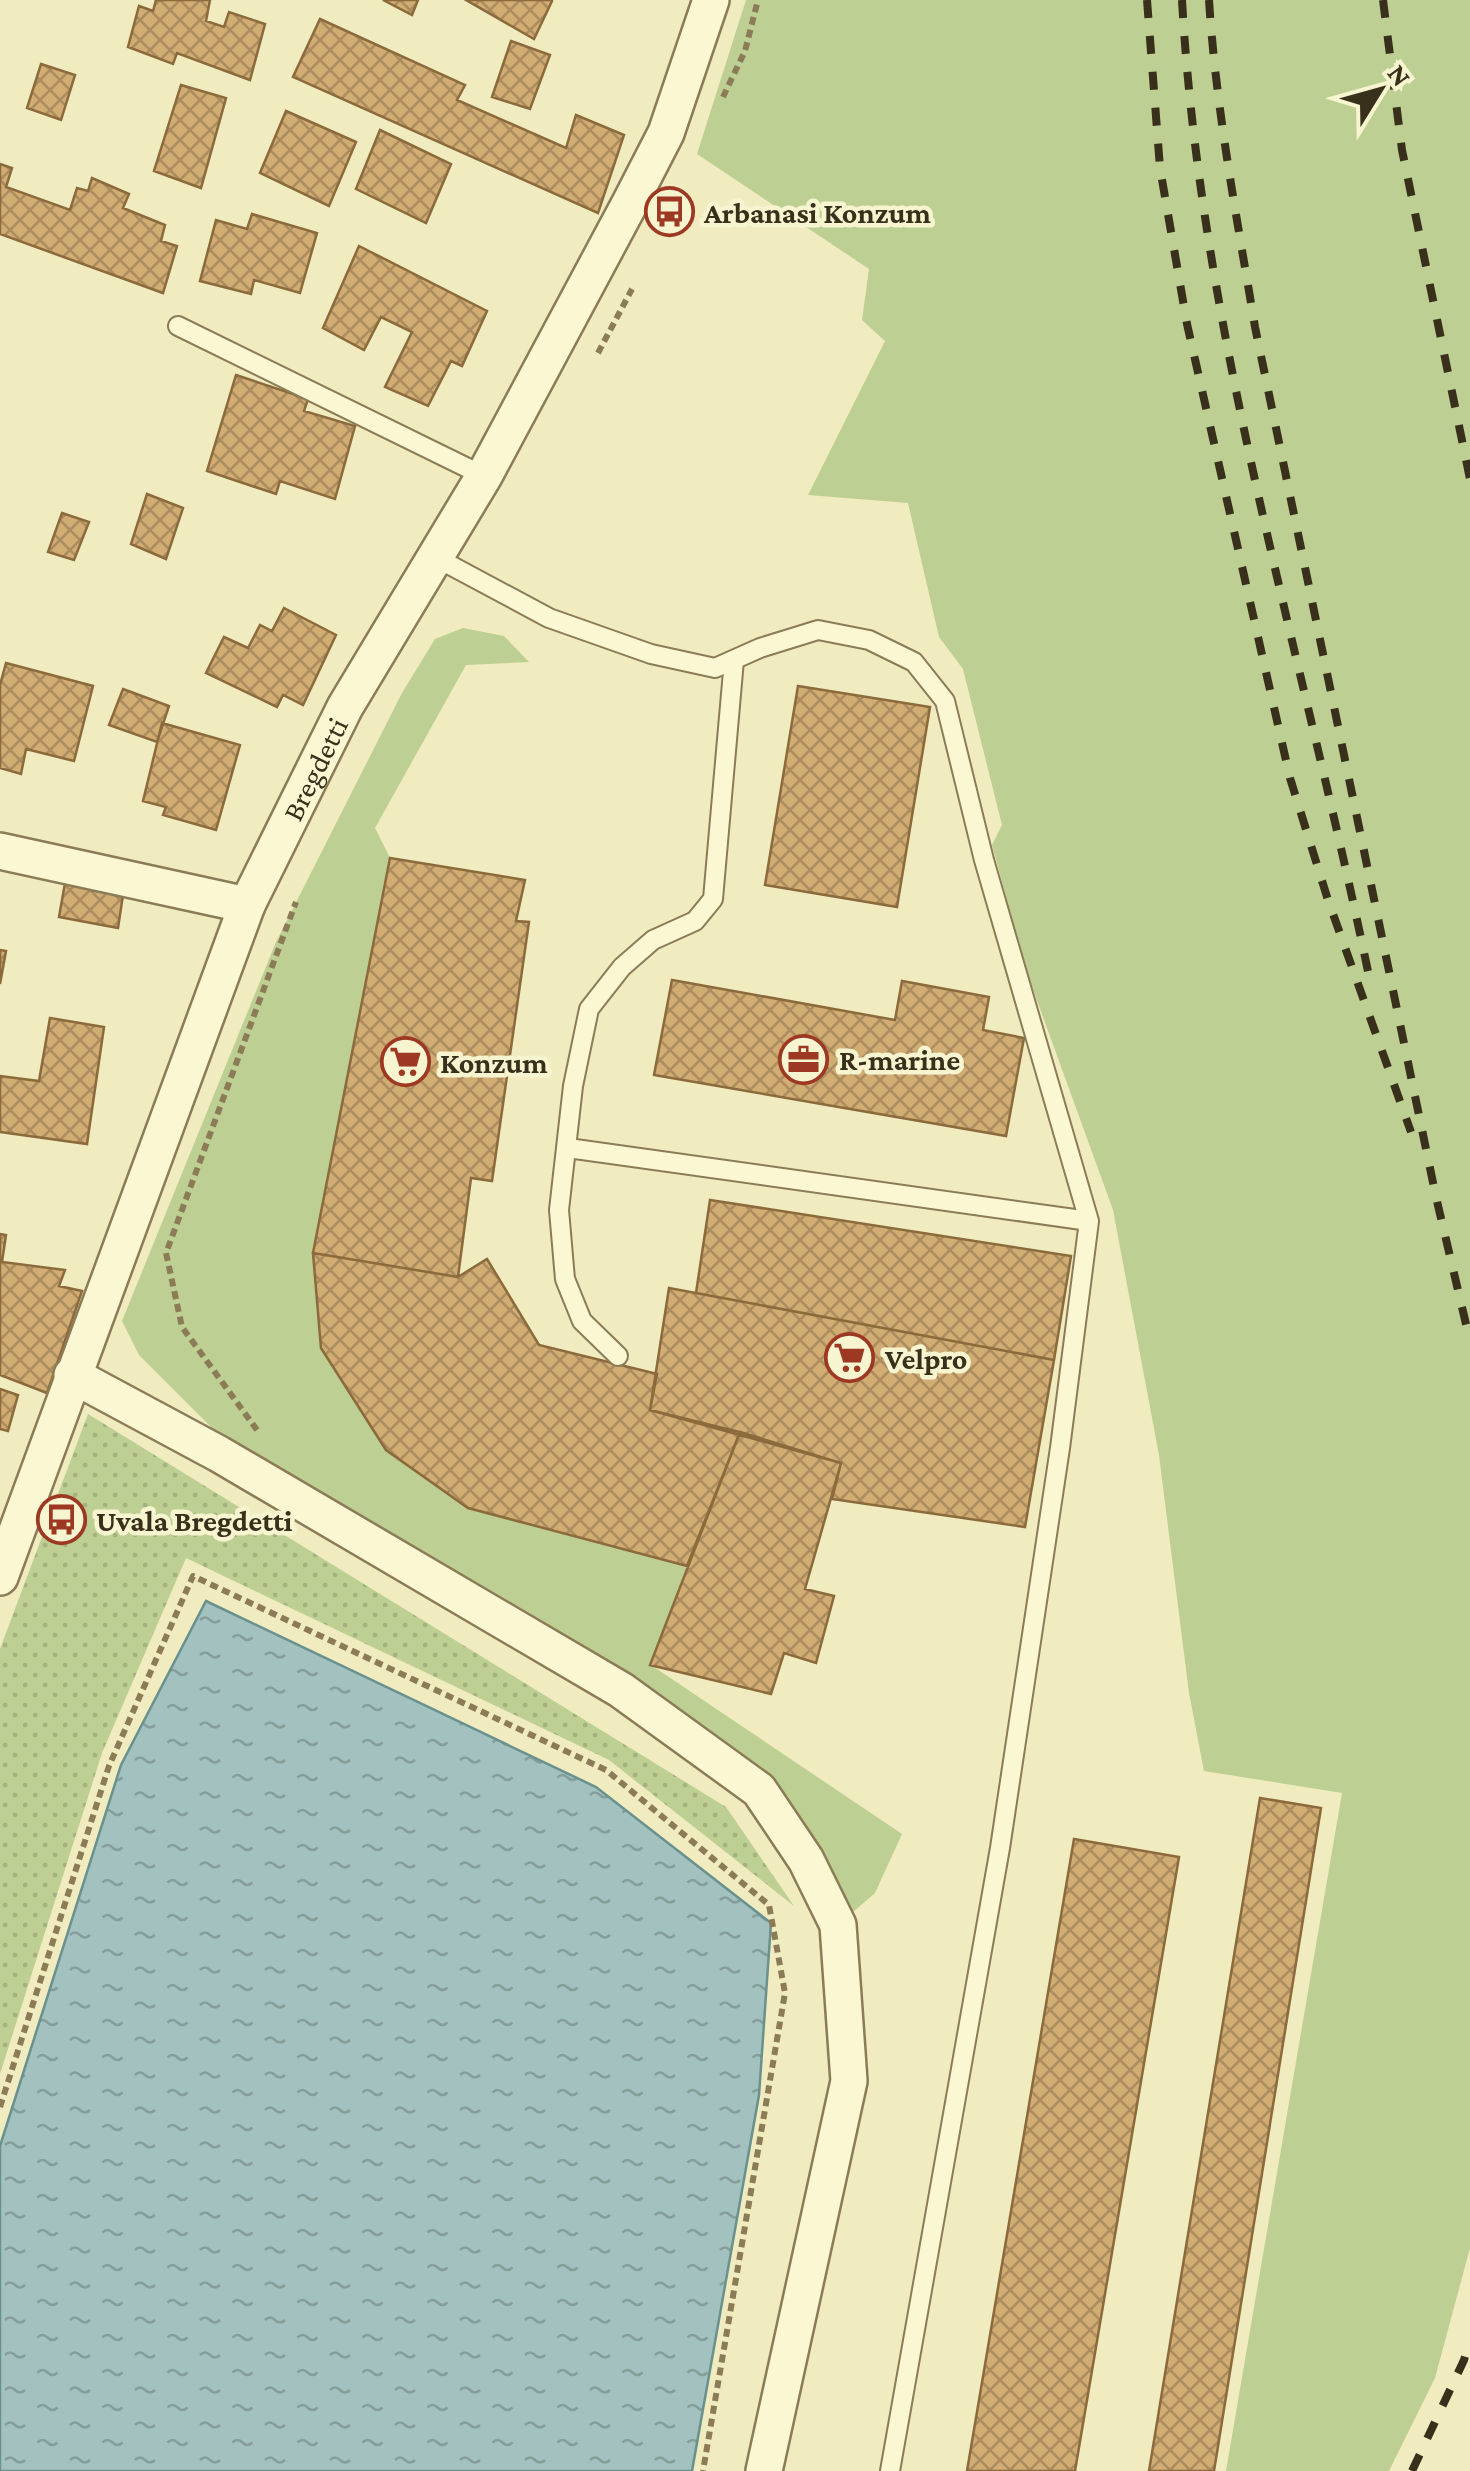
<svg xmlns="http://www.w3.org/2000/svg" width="1470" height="2471" font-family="'Crimson Pro',serif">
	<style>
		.grass { fill: #bdcf93 }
		.park { fill: url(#park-dots) }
		.water { fill: url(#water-ripples); stroke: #69918e; stroke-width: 2.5 }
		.building { fill: url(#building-cross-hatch); stroke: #8b6a3b; stroke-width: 2.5 }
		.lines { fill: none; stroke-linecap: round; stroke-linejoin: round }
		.service-casing { stroke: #8b7c57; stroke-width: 22 }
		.minor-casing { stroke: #8b7c57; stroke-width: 40 }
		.path { stroke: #8b7c57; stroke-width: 6; stroke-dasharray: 8 5; stroke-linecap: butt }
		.service { stroke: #fbf7d3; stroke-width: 18 }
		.minor { stroke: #fbf7d3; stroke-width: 35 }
		.rail { stroke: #39301c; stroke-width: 8; stroke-dasharray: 18 18; stroke-linecap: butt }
		.labels { text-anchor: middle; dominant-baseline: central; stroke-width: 9; stroke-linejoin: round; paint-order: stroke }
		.poi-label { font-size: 30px; font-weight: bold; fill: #39301c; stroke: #f7f4d0; text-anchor: start }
		.street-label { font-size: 30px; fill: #39301c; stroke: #f7f4d0 }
	</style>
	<defs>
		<pattern id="park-dots" width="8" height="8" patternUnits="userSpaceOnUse" patternTransform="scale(2.5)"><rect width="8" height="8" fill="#bdcf93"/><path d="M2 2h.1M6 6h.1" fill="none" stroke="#a3b27e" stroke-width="1.8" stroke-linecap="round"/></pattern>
		<pattern id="water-ripples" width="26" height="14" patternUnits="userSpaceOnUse" patternTransform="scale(2.5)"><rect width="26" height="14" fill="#a3c2bf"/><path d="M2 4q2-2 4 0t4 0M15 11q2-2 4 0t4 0" fill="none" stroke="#869e9a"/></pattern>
		<pattern id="building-cross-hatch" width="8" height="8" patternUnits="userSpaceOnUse" patternTransform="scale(2.5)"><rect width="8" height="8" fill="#d1ac73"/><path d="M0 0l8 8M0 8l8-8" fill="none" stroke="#ab8c5e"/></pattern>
	</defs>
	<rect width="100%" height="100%" fill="#f1ebc0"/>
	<path class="grass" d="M746,0H1470V2248L1435,2378L1389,2471H1226L1342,1793L1204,1771L1189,1693L1159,1455L1113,1210L1026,970L992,845L1002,825L963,669L939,637L908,503L808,495L885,341L862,320L869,269L697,154Z
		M463,628L504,636L529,662L466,665L375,828L390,858L313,1253L321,1348L386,1450L468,1508L687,1566L651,1665L902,1834L875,1893L838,1925L759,1790L265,1481L139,1355L122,1321L276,942L402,693L435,639Z"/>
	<path class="park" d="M88,1414L726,1807L794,1906L609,1760L186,1558L102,1753L0,2074V1649Z"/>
	<path class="water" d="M206,1601L596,1787L771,1923L759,2095L692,2471H0V2146L121,1765Z"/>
	<path class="building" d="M156,0H210L206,21L224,27L229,12L265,24L250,80L177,53L173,64L128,47L139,6L153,11Z
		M383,0H418L412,15Z
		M466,0H551L552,1L534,39Z
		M320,19L465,85L457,100L566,148L576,115L624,135L598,213L293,77Z
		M511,41L550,55L530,109L492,97Z
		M41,64L75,75L61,120L27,108Z
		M181,85L226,98L201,188L154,171Z
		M286,111L356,142L329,206L260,173Z
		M380,130L451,164L426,223L356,189Z
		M0,164L12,168L6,187L70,210L77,188L88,191L92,178L129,194L123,208L165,225L161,241L177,246L163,293L0,234Z
		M252,214L317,233L300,293L254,280L251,294L200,281L216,220L247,229Z
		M359,246L487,311L462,366L451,361L428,406L385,387L412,332L381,317L364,350L323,328Z
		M236,375L308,399L304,411L355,426L335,499L280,481L276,494L207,471Z
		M147,494L183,508L166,559L131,544Z
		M62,513L89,522L74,560L48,552Z
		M284,608L336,635L303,705L283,695L277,707L206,673L224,637L248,648L260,625L272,631Z
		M6,663L93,686L74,761L26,749L21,774L0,768V685Z
		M798,686L930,707L897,907L765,885Z
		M123,689L169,706L157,742L109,725Z
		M162,723L240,745L216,830L163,815L166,807L143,801Z
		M390,858L525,880L516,921L529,922L492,1181L471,1178L458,1277L313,1253Z
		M65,883L123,895L118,928L59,917Z
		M0,950L6,951L0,984Z
		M672,980L895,1020L902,981L989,997L983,1030L1024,1038L1006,1136L654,1075Z
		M50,1018L104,1027L87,1144L0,1132V1076L39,1081Z
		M710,1200L1071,1256L1054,1360L696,1293Z
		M0,1234L6,1235L2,1262L65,1270L59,1286L82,1291L47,1393L0,1375Z
		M313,1253L458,1277L487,1259L539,1345L657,1374L650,1410L740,1432L687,1566L468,1508L386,1450L321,1348Z
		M669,1288L1054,1360L1025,1527L832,1499L841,1463L650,1410Z
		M0,1389L18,1395L8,1431L0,1429Z
		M740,1432L841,1463L805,1589L834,1596L816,1663L784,1653L771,1694L650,1665Z
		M1260,1798L1321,1808L1214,2471H1149Z
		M1074,1839L1179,1857L1075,2471H967Z"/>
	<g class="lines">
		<defs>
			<path id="service" d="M178,326L484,476
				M435,557L549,618L651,654L715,668L760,648L818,630L869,640L914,662L945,701L984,860L1089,1221L1060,1448L1000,1848L890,2471
				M568,1148L1089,1221
				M618,1356L582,1321L565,1279L559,1210L573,1086L589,1009L622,967L653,940L695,921L713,899L734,660"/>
			<g id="minor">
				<path d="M0,851L247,905"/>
				<path d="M72,1375L219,1454L621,1690L759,1790L806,1860L838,1925L849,2081L764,2471"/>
				<path id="s1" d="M0,1577L247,905L345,707L484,476L630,203L666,133L711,0"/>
			</g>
		</defs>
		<use href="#service" class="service-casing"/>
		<use href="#minor" class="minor-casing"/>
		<path class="path" d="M723,97L745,51L758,0
			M598,353L632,289
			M257,1430L182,1327L166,1253L296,902
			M0,2107L109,1766L193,1576L606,1770L769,1905L785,1993L703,2471"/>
		<use href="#service" class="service"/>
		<use href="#minor" class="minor"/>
		<path class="rail" d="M1147,0L1160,168L1187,324L1290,778L1328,900L1411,1132
			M1182,0C1201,336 1304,658 1371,986
			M1209,0C1216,110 1237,218 1255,327L1436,1197L1470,1341
			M1383,0L1402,150L1470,479
			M1412,2471L1464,2360L1470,2340"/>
	</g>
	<defs>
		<symbol id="bus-ring" viewBox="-11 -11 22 22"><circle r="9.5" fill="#f7f4d0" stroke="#9d3923" stroke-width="1.5"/><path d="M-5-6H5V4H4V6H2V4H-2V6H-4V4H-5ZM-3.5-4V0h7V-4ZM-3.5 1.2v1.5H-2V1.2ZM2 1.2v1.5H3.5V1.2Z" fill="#9d3923"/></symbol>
		<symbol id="office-ring" viewBox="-11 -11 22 22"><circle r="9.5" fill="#f7f4d0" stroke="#9d3923" stroke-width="1.5"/><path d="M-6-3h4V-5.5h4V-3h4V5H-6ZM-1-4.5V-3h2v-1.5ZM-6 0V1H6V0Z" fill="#9d3923"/></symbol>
		<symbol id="supermarket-ring" viewBox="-11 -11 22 22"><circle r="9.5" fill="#f7f4d0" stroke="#9d3923" stroke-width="1.5"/><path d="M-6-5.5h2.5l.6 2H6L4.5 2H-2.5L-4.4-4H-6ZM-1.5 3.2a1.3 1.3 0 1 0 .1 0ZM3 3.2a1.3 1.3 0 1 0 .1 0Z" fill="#9d3923"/></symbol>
	</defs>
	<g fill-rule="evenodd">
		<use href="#bus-ring" x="642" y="184" width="55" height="55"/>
		<use href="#office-ring" x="776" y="1032" width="55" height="55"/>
		<use href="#supermarket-ring" x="378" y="1034" width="55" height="55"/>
		<use href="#supermarket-ring" x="822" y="1330" width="55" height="55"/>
		<use href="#bus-ring" x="34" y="1492" width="55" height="55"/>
	</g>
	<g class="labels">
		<g class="poi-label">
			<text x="704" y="212">Arbanasi Konzum</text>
			<text x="839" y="1059">R-marine</text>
			<text x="440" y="1062">Konzum</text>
			<text x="885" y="1358">Velpro</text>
			<text x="96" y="1520">Uvala Bregdetti</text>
		</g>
		<g class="street-label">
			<text stroke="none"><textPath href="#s1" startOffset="868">Bregdetti</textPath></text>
		</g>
	</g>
	<g transform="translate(1380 90) rotate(53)" stroke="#f7f4d0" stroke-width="8" paint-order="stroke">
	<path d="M0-8L18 38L0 25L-18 38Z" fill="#39301c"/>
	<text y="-15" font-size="28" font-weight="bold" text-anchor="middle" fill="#39301c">N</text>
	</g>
</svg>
